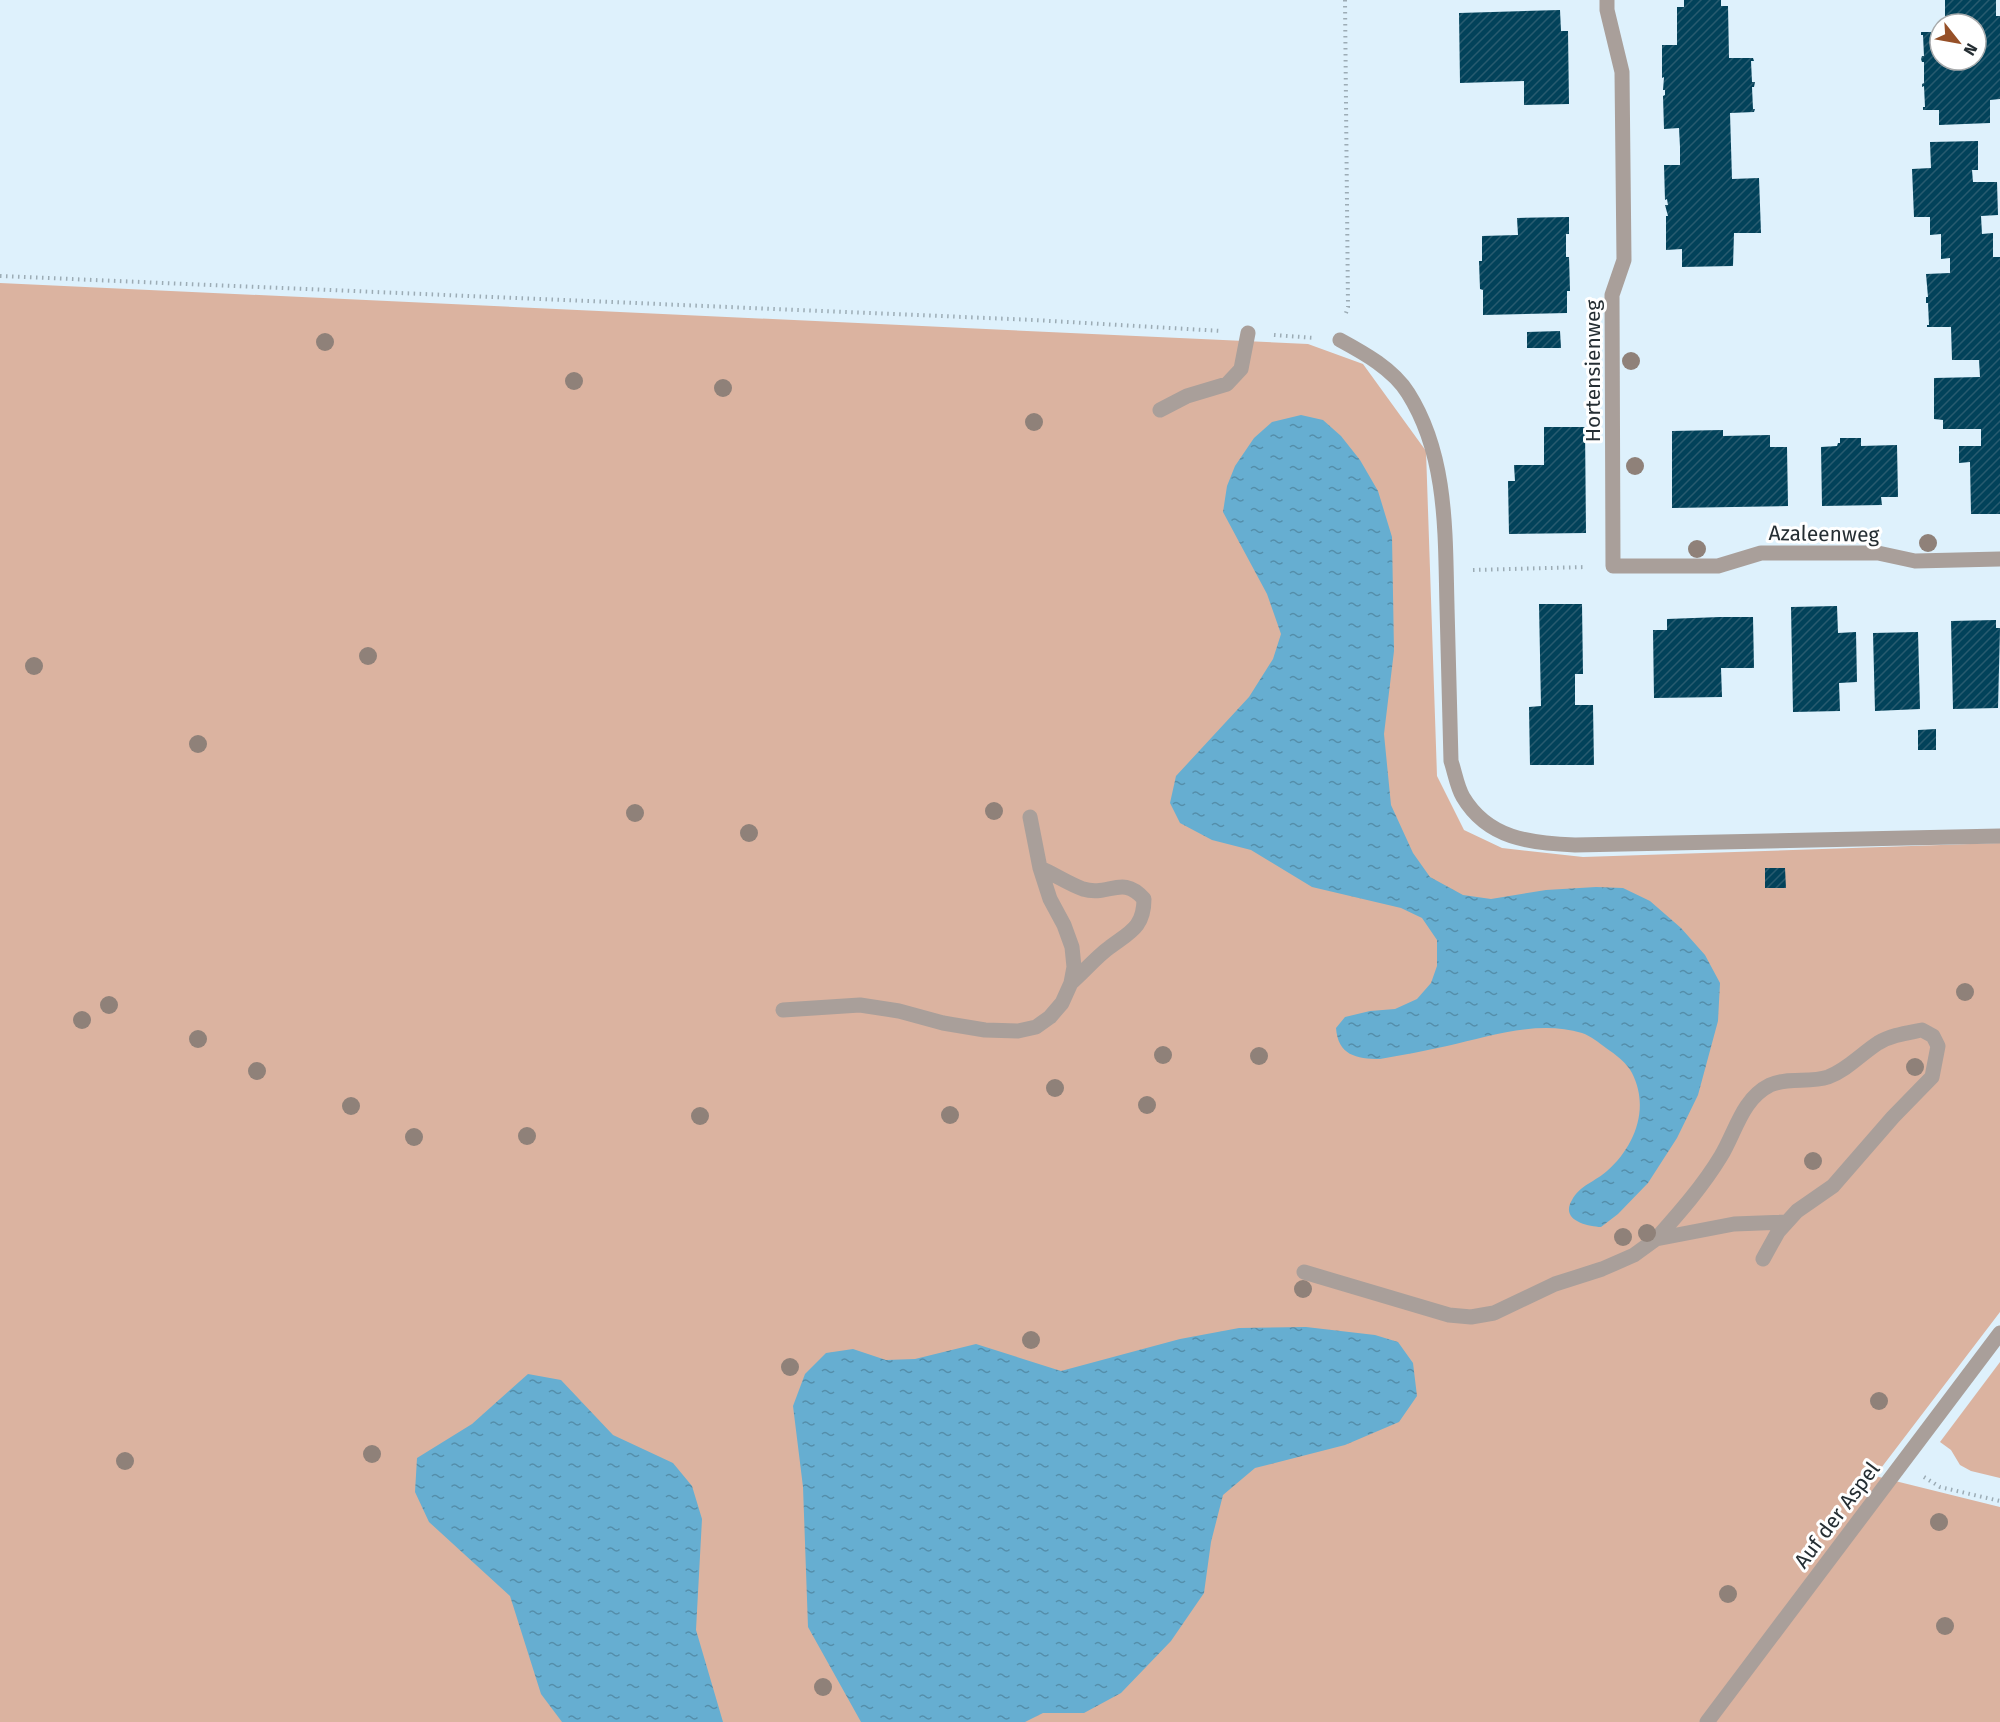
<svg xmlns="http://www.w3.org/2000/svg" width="2000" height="1722" font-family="'Fira Sans',sans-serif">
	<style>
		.grass { fill: #dbb3a0 }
		.water { fill: url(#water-ripples) }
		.building { fill: url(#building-hatch) }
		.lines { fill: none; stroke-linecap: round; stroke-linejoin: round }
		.path { stroke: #9cacb5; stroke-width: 4; stroke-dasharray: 1.5 4.5; stroke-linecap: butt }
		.lane { stroke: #a99f9a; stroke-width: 15 }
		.street { stroke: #a99f9a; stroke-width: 15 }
		.tree { fill: #8f8179 }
		.labels { text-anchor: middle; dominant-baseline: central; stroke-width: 6; stroke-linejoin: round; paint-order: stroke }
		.street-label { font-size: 21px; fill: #252e33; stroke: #fff }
	</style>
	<defs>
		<pattern id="water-ripples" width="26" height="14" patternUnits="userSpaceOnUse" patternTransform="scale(1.5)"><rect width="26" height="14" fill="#66aed1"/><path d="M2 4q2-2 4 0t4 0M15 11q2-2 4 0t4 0" fill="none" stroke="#548eaa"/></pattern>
		<pattern id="building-hatch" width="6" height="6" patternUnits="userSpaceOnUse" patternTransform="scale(1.5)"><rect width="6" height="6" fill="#02425a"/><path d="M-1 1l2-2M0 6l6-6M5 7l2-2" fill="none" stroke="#285b6f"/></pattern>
	</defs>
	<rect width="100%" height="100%" fill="#def1fc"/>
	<path class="grass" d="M0,283L1308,344L1363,364L1426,451L1437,776L1464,830L1502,848L1583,857L2000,843V1312L1875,1476L2000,1507V1722H0Z
		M2000,1362V1478L1971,1471L1960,1465L1951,1450L1940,1442Z"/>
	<path class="water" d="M1301,415L1323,420L1341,436L1360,460L1378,491L1392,537L1394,651L1384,734L1391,805L1413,853L1430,877L1463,895L1491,899L1546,890L1596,887L1623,888L1650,901L1681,928L1705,955L1720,983L1718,1021L1698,1095L1677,1138L1648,1183L1618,1214L1601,1227C1586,1226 1560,1220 1572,1200C1579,1186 1596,1181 1607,1171C1635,1146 1650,1108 1632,1073C1627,1063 1615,1054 1606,1048C1599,1043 1591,1036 1582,1033C1538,1020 1491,1036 1447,1046C1425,1051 1402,1055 1380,1059C1356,1059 1338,1055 1336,1028L1345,1017L1370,1011L1395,1009L1417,999L1431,983L1437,966V940L1422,918L1401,908L1312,887L1251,850L1212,840L1180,823L1170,803L1176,776L1249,697L1273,659L1281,634L1267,594L1223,512L1227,486L1235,466L1254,438L1272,422Z
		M1306,1327L1375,1335L1398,1342L1413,1363L1417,1396L1399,1422L1345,1445L1255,1468L1223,1495L1211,1542L1204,1593L1171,1641L1121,1693L1084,1713H1043L1025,1722H861L808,1627L803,1487L793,1406L805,1374L826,1353L853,1349L886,1360L915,1359L976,1344L1061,1371L1180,1339L1239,1328Z
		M528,1374L561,1380L613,1435L673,1463L692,1486L702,1519L696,1630L723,1722H562L541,1694L510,1596L429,1522L415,1492L417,1458L472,1424Z"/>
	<path class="building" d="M1684,0H1721V6H1728L1729,58H1753L1754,61H1751L1752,82H1755L1754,87H1752L1753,109H1755L1754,112L1730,113L1732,179L1759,178L1761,233H1734L1733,266L1682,267V249L1666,250V216H1668L1665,205H1668L1667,199L1665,200L1664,165H1680V147L1679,128L1664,129L1663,96L1665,95V90H1663L1664,77L1662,78V45H1677V7H1684Z
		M1945,0H1996V16H2000V99L1990,100V123L1939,125V110H1923V107H1925L1924,86L1922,87V84L1924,83V62H1922L1921,59L1922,56H1924L1923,35H1921V32H1940V60H1976V24H1945Z
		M1560,10L1561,31H1568L1569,104L1524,105V81L1460,83L1459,13Z
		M1978,141V170H1972L1973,182H1997L1998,215L1981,216L1982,234L1993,233V257H2000V514H1971L1970,462L1959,463V446H1981V429H1943V420L1934,419V378L1980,377L1979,360H1952L1951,327H1927V325H1929L1928,303H1926V297H1928L1926,274L1950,273V258L1941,259V234L1930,235V217H1914L1912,169L1931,168L1930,142Z
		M1569,217V234H1566V257H1569L1570,291H1567V313L1483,315V290L1480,289L1479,261H1482V236L1518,235L1517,218Z
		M1560,331L1561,348H1527V332Z
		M1544,427H1585L1586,533L1509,534L1508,481H1515L1514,465H1544Z
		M1723,430V436L1770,435V447H1787L1788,506L1672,508V431Z
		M1840,438H1861V446L1897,445L1898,497H1881L1882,505L1822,506L1821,447L1837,446L1838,443H1840Z
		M1539,604H1582L1583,674H1575V705H1593L1594,765H1530L1529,707L1541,706Z
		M1837,606L1838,633L1856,632L1857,682L1839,683L1840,711L1793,712L1791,607Z
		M1720,617H1753L1754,668H1721L1722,697L1654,698L1653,630H1667V619Z
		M1996,620V628H2000L1998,708L1953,709L1951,621Z
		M1918,632L1920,709L1875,711L1873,633Z
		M1936,729V750H1918V730Z
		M1765,868H1785L1786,888H1765Z"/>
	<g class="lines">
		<path class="path" d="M1345,0L1348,307L1346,313
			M0,276L1034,320L1222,331
			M1274,335L1315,338
			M1473,570L1586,567
			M1924,1477L1940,1487L2000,1501"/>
		<path class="lane" d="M1340,340C1364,353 1393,369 1408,393C1448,456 1445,534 1447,606C1448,658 1450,710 1451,761C1455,773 1457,787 1463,797C1488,839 1530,843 1575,845L2000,836
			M1160,410L1187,396L1227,384L1241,369L1248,333
			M1040,868C1054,874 1069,884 1083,889C1109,897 1122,874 1144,899C1144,927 1130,932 1110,947C1096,957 1084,972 1071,983
			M783,1010L860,1005L899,1011L943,1023L985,1030L1018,1031L1036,1027L1050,1017L1062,1003L1071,983L1074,967L1072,947L1064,925L1050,899L1040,868L1030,817
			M1656,1239C1679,1213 1703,1186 1721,1156C1736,1131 1742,1099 1770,1085C1787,1077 1810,1083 1828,1077C1847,1070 1861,1054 1878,1043C1891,1035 1907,1033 1922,1030L1933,1036L1938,1046L1932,1077L1893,1117L1833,1186L1797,1211L1778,1232L1763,1259
			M1304,1272L1449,1315L1471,1317L1494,1313L1555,1284L1602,1269L1634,1255L1656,1239L1734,1224L1787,1222
			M1707,1722L2000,1333"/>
		<path class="street" d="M1607,0V10L1622,72L1624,260L1612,295L1613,566H1718L1761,553H1878L1915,561L2000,559"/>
	</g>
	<g class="tree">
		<circle cx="325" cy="342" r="9"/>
		<circle cx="1631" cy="361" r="9"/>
		<circle cx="574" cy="381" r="9"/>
		<circle cx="723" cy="388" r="9"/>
		<circle cx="1034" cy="422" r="9"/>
		<circle cx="1635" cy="466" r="9"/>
		<circle cx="1928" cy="543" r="9"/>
		<circle cx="1697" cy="549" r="9"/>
		<circle cx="368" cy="656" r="9"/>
		<circle cx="34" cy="666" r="9"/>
		<circle cx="198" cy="744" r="9"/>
		<circle cx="994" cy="811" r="9"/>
		<circle cx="635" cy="813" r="9"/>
		<circle cx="749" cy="833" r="9"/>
		<circle cx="1965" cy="992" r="9"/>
		<circle cx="109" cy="1005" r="9"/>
		<circle cx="82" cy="1020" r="9"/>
		<circle cx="198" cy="1039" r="9"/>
		<circle cx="1163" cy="1055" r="9"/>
		<circle cx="1259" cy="1056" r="9"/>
		<circle cx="1915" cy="1067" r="9"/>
		<circle cx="257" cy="1071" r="9"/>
		<circle cx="1055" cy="1088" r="9"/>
		<circle cx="1147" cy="1105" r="9"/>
		<circle cx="351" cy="1106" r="9"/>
		<circle cx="950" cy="1115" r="9"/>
		<circle cx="700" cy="1116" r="9"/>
		<circle cx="527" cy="1136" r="9"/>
		<circle cx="414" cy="1137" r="9"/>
		<circle cx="1813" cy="1161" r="9"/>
		<circle cx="1647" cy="1233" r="9"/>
		<circle cx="1623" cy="1237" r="9"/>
		<circle cx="1303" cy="1289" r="9"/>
		<circle cx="1031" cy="1340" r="9"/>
		<circle cx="790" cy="1367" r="9"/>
		<circle cx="1879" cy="1401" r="9"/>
		<circle cx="372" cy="1454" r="9"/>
		<circle cx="125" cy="1461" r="9"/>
		<circle cx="1939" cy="1522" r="9"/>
		<circle cx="1728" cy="1594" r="9"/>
		<circle cx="1945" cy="1626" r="9"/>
		<circle cx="823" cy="1687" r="9"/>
	</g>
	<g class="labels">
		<g class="street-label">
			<text transform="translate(1593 371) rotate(-90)">Hortensienweg</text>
			<text transform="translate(1824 534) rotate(1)">Azaleenweg</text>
			<text transform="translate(1837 1515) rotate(-53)">Auf der Aspel</text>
		</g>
	</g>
	<g transform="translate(1958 42) rotate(121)"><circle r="28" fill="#ffffff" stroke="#a8abad" stroke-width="1.5"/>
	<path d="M0-4.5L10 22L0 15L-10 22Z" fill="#965028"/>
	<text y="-9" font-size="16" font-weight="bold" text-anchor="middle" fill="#252e33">N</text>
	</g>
</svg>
